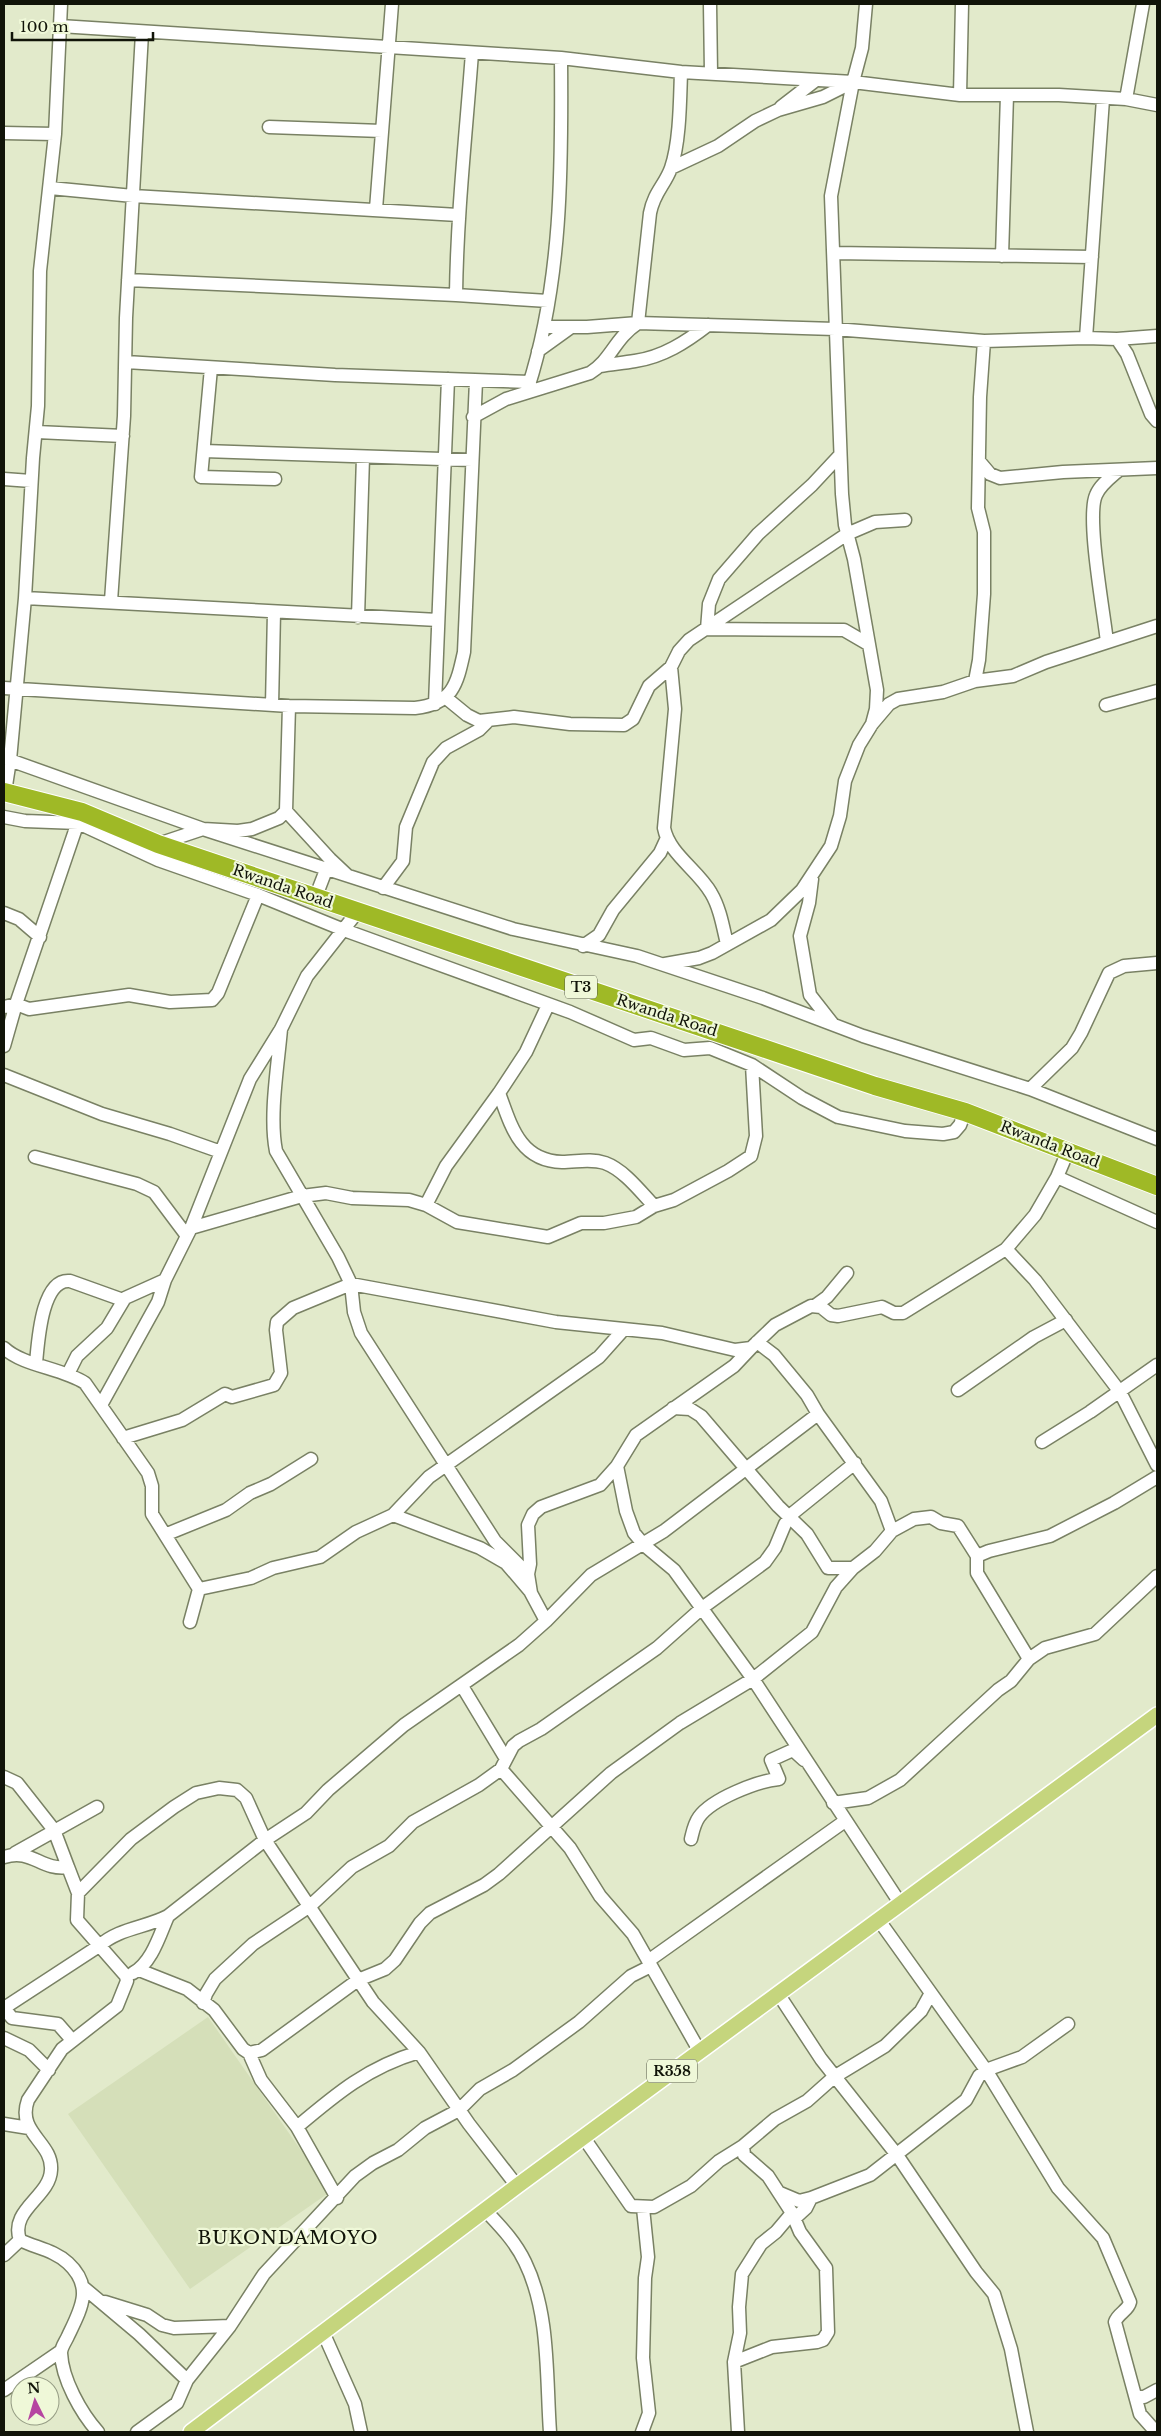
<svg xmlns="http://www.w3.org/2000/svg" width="1161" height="2436" font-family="'Libre Baskerville',serif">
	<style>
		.built { fill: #d5dfb9 }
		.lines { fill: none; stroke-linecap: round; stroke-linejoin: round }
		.minor-casing { stroke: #798164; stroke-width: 15 }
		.major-casing { stroke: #fff; stroke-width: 18 }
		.highway-casing { stroke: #fff; stroke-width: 20 }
		.minor { stroke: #fff; stroke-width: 12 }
		.major { stroke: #c5d57d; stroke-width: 15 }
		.highway { stroke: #9fb926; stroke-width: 18 }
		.labels { text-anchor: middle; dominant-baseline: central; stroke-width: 4.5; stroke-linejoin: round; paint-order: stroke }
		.shield { fill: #eff8d8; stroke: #545847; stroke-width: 1 }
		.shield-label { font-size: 14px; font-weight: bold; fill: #111409 }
		.street-label { font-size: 15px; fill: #111409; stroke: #eff8d8 }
		.quarter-label { font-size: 18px; letter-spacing: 1px; fill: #111409; stroke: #eff8d8 }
	</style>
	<rect width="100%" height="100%" fill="#e2eacb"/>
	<path class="built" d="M208,2017L330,2192L190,2289L68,2114Z"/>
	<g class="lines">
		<defs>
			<path id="minor" d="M710,4L711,73
				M866,4L862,48L853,82L831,196L842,494L845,525L854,559L877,690L876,709L872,724
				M60,26L561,58L681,72L853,82L960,95H1059L1126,99L1157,105
				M960,95L962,4
				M1126,99L1143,4
				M781,107L816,80
				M269,127L382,131
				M4,133L55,134
				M671,168L718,146L755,121L778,110L823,97L853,82
				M50,188L133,196L458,215
				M376,209L392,4
				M834,253L1092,257
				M1002,256L1007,95
				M128,280L456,295L548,301
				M456,295C457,214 466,133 472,53
				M544,327H587L638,323L835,329L984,341L1086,338L1117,339L1157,336
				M1086,338L1103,99
				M1117,339L1127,354L1151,414L1157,421
				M538,351L570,328
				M126,362L335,375L530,382
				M600,366C612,364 623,363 635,361C663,357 686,342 708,325
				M211,368L201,477L275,479
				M528,388C562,282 562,168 561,58
				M473,417L506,399L590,373C612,359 614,339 638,323L650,213C654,192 665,185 671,168C680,142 680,100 681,72
				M37,432L123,436
				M204,451L472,460
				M840,455L812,485L758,534L719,579L709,604L707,629L844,630L868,644
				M979,461L990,474L1000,478L1063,472L1157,468
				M4,479L31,481
				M25,598L438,620
				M111,601L124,416L126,318L142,33
				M358,617L363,457
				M1107,642C1104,613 1086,517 1096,495C1100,485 1111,477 1119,470
				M975,681L979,660L984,594V532L978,508L980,397L984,341
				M4,688L289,706L415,708C453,704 457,684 464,652L476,381
				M445,697L467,715L479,721L514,717L570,724L624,725L633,719L649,686L671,667
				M435,704L448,379
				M272,705L274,612
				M1106,705L1157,691
				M289,706L286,811L330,859L347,875
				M4,758L203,829L513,929L637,956L763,998L863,1036L1030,1089L1157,1139
				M5,792L10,760L25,598L33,458L38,406L40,271L55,134L61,4
				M4,817L25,821L78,823L158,860L258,895L344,930L570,1012L634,1040L651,1038L684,1050L710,1048L752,1065L802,1098L838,1117L905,1131L943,1134L954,1132L960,1125L965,1112
				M158,844L203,829L238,831L252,829L279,818L286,811
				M812,879L809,903L800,936L810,995L832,1023
				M383,888L403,861L406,827L433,762L446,748L479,730L488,721
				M316,896L326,870
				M4,913L19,919L40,937
				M727,944C723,927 720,908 711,893C698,870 669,854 664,828L675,709L671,667L679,651L689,640L847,534L875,522L905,520
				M583,946L599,935L613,910L660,853L666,840
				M665,964L699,958L712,953L771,920L802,890L831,846L840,816L845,781L859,745L872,724L889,704L898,699L943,692L975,681L1013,676L1046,662L1157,626
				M4,1007L16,1004L29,1009L129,995L170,1002L212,1000L218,993L258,895
				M281,1029C278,1065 269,1116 276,1151L338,1257L351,1284L354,1312L361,1333L495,1541L528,1574L531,1593L546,1621
				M4,1046L16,1004L80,816
				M4,1075L102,1114L170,1134L221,1152
				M1030,1089L1072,1048L1081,1033L1109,973L1124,966L1157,963
				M499,1093C511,1126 520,1161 562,1162C577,1162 590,1158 605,1163C624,1170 640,1191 654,1206
				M35,1157L137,1184L154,1192L187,1236
				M1057,1177L1157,1222
				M426,1205L446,1166L499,1093L526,1052L548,1005
				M191,1228L302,1196L326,1193L352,1198L409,1200L426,1205L457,1222L548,1237L581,1223H604L636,1217L654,1206L674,1200L728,1171L751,1156L756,1136L752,1065
				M1006,1249L1035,1280L1120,1392L1157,1465
				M816,1305L827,1297L847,1273
				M757,1342L774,1355L807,1395L818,1414L881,1501L892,1531
				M4,1348C23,1366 62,1368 85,1383L148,1473L152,1486V1514L199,1589L190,1622
				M36,1363C38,1344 41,1278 70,1281L123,1300
				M68,1374L77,1356L107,1328L125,1298L165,1280
				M958,1390L1034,1337L1066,1320
				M101,1405L158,1302L165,1280L191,1228L250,1079L281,1029L307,976L358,911
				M673,1408L690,1409L701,1416L778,1506L807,1534L828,1568H853L875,1551L892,1531L914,1519L931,1517L941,1523L958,1526L977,1556V1573L1029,1659L1045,1648L1095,1634L1157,1576
				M123,1438L182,1420L225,1394L232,1397L274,1385L281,1373L276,1330L277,1322L293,1308L351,1284L556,1322L662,1333L735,1350L751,1348L775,1325L811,1306L821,1307L831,1315L838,1316L882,1307L894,1313H903L1006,1249L1035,1215L1057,1177L1068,1151
				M1042,1442L1090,1412L1157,1365
				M617,1466L626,1511L634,1533L644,1545L674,1570L753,1679L900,1903
				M393,1515L480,1548L506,1563L530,1591
				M167,1534L226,1510L250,1493L271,1484L311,1459
				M977,1556L989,1551L1050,1536L1114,1503L1157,1477
				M528,1574L530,1564L528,1525L533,1514L541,1507L600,1485L617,1466L636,1435L734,1366L751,1348
				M199,1589L251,1578L273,1568L320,1557L356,1532L393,1515L429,1477L599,1357L624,1329
				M462,1686L506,1759
				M501,1769L570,1848L600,1896L633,1934L700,2052
				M4,1777L17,1783L54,1830L68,1867
				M833,1803L868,1798L900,1780L998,1690L1011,1681L1029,1659
				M691,1839C693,1831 694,1824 699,1817C712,1799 757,1781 779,1779L771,1760L793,1750L804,1760
				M15,1853L97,1807
				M4,1857C32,1848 41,1871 68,1867L78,1893L77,1920L126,1976L127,1981L117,2006L62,2049L28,2100C16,2133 53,2142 51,2170C50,2197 9,2210 20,2240C36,2248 54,2250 68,2263C94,2287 81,2309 68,2336C66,2341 61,2347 61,2353C62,2379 81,2413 98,2432
				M78,1893L131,1839L174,1807L196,1793L219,1788L237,1790L246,1798L265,1840L373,2002L419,2052L469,2124L517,2186
				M878,1919L986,2070L1058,2188L1103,2238L1130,2302C1128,2311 1118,2313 1115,2322L1140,2414L1156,2432
				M648,1961L845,1821
				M139,1970L187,1989L214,2010L243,2049L249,2053L262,2050L358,1980L385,1969L395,1960L420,1923L430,1913L484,1885L499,1874L611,1773L680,1723L753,1679L812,1632L836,1587L853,1568
				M133,1973C152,1963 160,1934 168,1916
				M779,1995L821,2059L897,2155L976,2272L994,2294L1011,2349L1027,2432
				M203,2003L206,1994L215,1979L253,1944L310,1906L352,1867L389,1846L413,1822L479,1785L501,1769L513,1746L519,1741L541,1729L657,1648L702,1608L765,1562L775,1548L785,1524L793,1513L855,1463
				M4,2008L99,1946C119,1928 145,1928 168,1916L265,1840L306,1813L328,1790L404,1725L519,1645L546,1621L591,1575L664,1531L818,1414
				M4,2008L12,2018L58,2024L72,2040
				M4,2038L29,2050L49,2070
				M249,2053L261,2080L297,2127L337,2198
				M4,2124L29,2128
				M297,2127C336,2094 368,2067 419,2052
				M584,2138L631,2206L654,2207L691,2186L719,2161L743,2146L775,2119L807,2101L834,2077L885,2046L921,2011L931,1993
				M780,2193L799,2201L811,2198L870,2175L966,2100L979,2076L986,2070L1022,2057L1068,2024
				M485,2210C500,2226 515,2241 525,2262C550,2313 546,2377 550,2432
				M794,2219L806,2208L811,2198
				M4,2255L20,2240
				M83,2287L139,2334L187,2380
				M105,2302L147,2315L162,2325L174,2328L230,2326
				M323,2332L355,2404L361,2432
				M734,2362L772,2347L817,2342L823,2340L828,2332L826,2268L800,2232L792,2213L768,2176L744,2155L743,2146
				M4,2390L61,2351
				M1136,2397H1144L1157,2390
				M137,2432L177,2403L187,2380L230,2326L264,2274L355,2176L373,2163L398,2150L425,2128L459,2110L480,2089L513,2070L579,2022L631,1976L651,1966
				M642,2432L649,2413L643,2358L645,2278L648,2257L643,2208
				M738,2432L734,2362L740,2333L739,2307L742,2274L761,2244L776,2232L792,2213"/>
			<path id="major" d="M191,2432L517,2186L1157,1715"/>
			<path id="highway" d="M4,792L82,812L158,844L875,1086L965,1112L1157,1186"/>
		</defs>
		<use href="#minor" class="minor-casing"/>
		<use href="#major" class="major-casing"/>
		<use href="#highway" class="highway-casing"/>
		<use href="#minor" class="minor"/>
		<use href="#major" class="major"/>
		<use href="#highway" class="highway"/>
	</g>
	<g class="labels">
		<g class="shield">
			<rect x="565" y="975.5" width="32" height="23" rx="4"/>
			<rect x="647" y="2059.5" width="50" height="23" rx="4"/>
		</g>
		<g class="shield-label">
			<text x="581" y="987">T3</text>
			<text x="672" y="2071">R358</text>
		</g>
		<g class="street-label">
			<text transform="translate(283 886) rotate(19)">Rwanda Road</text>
			<text transform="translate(667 1015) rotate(18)">Rwanda Road</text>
			<text transform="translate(1050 1144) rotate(21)">Rwanda Road</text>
		</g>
		<g class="quarter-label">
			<text x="288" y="2238">BUKONDAMOYO</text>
		</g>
	</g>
	<rect width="1161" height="2436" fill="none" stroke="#111409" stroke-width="10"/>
	<g transform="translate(35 2401) rotate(355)"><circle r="24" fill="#eff8d8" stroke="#969d85"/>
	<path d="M0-4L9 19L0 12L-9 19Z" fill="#b645a1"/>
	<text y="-8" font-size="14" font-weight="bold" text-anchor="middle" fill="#111409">N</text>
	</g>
	<path d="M12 32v8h141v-8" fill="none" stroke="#111409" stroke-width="2.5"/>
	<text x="20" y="32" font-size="15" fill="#111409" stroke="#eff8d8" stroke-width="4" paint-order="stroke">100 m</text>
</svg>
